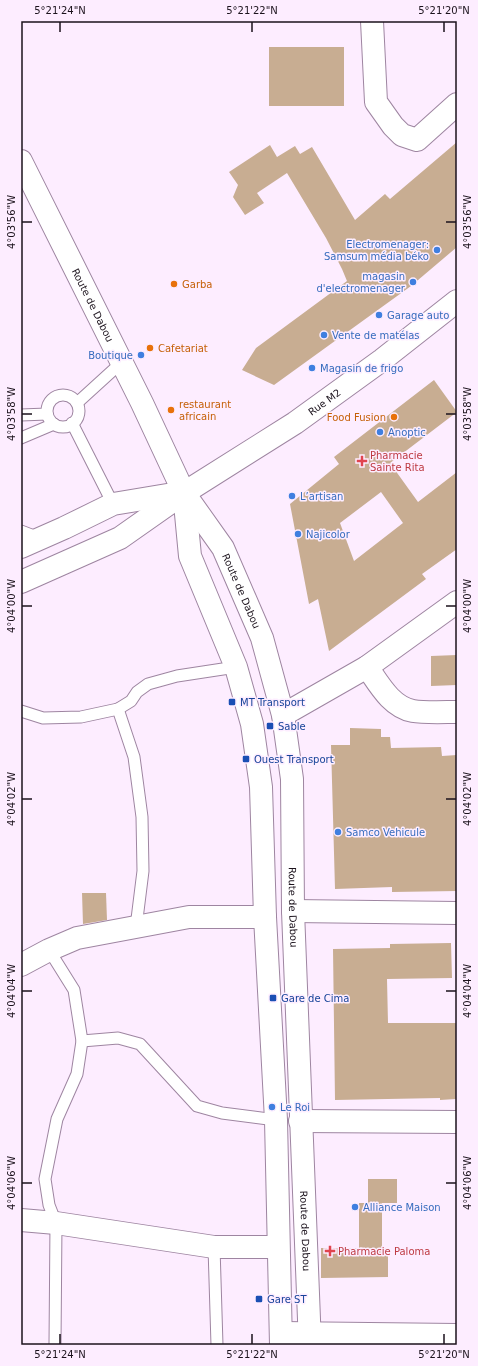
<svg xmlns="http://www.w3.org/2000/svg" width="478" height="1366" viewBox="0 0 478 1366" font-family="'DejaVu Sans',sans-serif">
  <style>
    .building { fill: #c8ad92; fill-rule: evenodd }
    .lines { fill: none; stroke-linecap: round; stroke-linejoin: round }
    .service-casing { stroke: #9e85a1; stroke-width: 13 }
    .minor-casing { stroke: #9e85a1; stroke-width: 24 }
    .tertiary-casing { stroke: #9e85a1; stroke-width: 24 }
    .secondary-casing { stroke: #9e85a1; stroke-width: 24 }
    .service { stroke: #fff; stroke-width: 11 }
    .minor { stroke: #fff; stroke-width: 22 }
    .tertiary { stroke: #fff; stroke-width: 22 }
    .secondary { stroke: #fff; stroke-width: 22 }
    .ticks { fill: none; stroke: #1b121c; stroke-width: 1.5 }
    .shop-dot { fill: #3f7fe0; stroke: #fdedff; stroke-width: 1.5 }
    .food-dot { fill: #e8710a; stroke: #fdedff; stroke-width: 1.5 }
    .health-dot { fill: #e0444e; stroke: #fdedff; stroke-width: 1.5 }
    .transit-dot { fill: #1a4fb4; stroke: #fdedff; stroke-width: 1.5 }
    .labels { text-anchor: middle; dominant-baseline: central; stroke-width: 3; stroke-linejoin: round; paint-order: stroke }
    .shop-label { font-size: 10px; fill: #366cbe; stroke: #fdedff; text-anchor: start }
    .food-label { font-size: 10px; fill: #c56008; stroke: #fdedff; text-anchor: start }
    .street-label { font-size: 10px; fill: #1b121c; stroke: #fdedff }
    .health-label { font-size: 10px; fill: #be3a42; stroke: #fdedff; text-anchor: start }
    .transit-label { font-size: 10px; fill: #164399; stroke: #fdedff; text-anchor: start }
    .neatline { fill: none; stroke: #1b121c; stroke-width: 1.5 }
    .ticks-label { font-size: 10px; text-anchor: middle; fill: #1b121c }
  </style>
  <rect width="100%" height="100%" fill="#fdedff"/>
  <g class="building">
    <rect x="269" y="47" width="75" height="59"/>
    <path d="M457 142V247L411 286 274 385 242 370 256 348 347 281 342 269 326 238 287 173 257 193 264 203 245 215 233 197 238 185 229 172 270 145 277 157 295 146 300 154 312 147 355 220 385 194 390 199Z"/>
    <path d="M434 380 457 412 390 463 418 502 457 472V549L422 574 426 579 329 651 318 599 309 604 290 504 339 464 334 457ZM381 492 403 523 354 561 340 523Z"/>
    <path d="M457 655V685L431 686V656Z"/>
    <path d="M350 728 381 729V737H390L391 748 441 747 442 756 457 755V891L392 892V887L335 889 331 745H350Z"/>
    <path d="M82 893H106L107 920 83 924Z"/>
    <path d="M451 943 452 978 387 979 388 1023H456V1099L440 1100V1098L335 1100 333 949 390 948V944Z"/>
    <path d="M368 1179H397V1203H382V1248H388V1277L321 1278V1248H359V1203H368Z"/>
  </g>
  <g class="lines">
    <g class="service-casing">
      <g id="service">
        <circle cx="63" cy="411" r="16"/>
        <path d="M77 403 122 362"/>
        <path d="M21 415 47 414"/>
        <path d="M72 423 113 504"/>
        <path d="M21 438 54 424"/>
        <path d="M21 531 39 538"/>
        <path d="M118 709 134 757 142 817 143 871 136 927"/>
        <path d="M21 711 43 718 81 717 118 709 131 701 137 692 148 684 177 676 236 667"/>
        <path d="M49 950 74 990 82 1041 77 1074 57 1119 45 1179 49 1205 56 1223 55 1345"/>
        <path d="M82 1041 118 1038 140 1044 197 1106 222 1113 276 1120"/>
        <path d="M214 1247 217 1345"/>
      </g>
    </g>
    <g class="minor-casing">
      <g id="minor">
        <path d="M372 21 376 102 393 126 402 135 417 140 457 104"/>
        <path d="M367 667C379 684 391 707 413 711 424 713 445 712 457 712"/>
        <path d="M283 715 367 667 457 602"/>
        <path d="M293 911 457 913"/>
        <path d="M21 965 49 950 77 938 189 917H265"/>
        <path d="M300 1121 457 1122"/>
        <path d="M21 1220 56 1223 214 1247H278"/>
        <path d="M281 1333 457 1335"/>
      </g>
    </g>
    <g class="tertiary-casing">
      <g id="tertiary">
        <path id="s1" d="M21 161 142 403 184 493 223 548 262 638 283 715 292 779 293 911 310 1345"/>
        <path d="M184 493 190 556 236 667 252 724 261 787 265 917 276 1120 281 1345"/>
      </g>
    </g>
    <g class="secondary-casing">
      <g id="secondary">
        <path d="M21 547 64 528 113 504 179 493"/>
        <path id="s2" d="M21 582 120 538 184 493 295 423 382 360 457 301"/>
      </g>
    </g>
    <use href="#service" class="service"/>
    <use href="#minor" class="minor"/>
    <use href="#tertiary" class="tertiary"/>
    <use href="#secondary" class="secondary"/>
  </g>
  <path class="ticks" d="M60 22V32M252 22V32M444 22V32M22 222H32M446 222H456M22 414H32M446 414H456M22 606H32M446 606H456M22 799H32M446 799H456M22 991H32M446 991H456M22 1183H32M446 1183H456M60 1334V1344M252 1334V1344M444 1334V1344"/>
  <g class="shop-dot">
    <circle cx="437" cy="250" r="4"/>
    <circle cx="413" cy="282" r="4"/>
    <circle cx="379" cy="315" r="4"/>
    <circle cx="324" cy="335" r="4"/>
    <circle cx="141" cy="355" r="4"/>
    <circle cx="312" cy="368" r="4"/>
    <circle cx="380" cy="432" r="4"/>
    <circle cx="292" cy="496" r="4"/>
    <circle cx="298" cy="534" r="4"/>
    <circle cx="338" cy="832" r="4"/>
    <circle cx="272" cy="1107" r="4"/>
    <circle cx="355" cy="1207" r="4"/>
  </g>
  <g class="food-dot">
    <circle cx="174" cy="284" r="4"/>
    <circle cx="150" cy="348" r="4"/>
    <circle cx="171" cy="410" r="4"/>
    <circle cx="394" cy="417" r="4"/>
  </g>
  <g class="health-dot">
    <path d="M360 455h4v4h4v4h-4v4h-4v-4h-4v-4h4z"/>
    <path d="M328 1245h4v4h4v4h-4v4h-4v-4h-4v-4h4z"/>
  </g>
  <g class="transit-dot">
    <rect x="228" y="698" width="8" height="8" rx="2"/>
    <rect x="266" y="722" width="8" height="8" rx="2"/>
    <rect x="242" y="755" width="8" height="8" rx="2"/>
    <rect x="269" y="994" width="8" height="8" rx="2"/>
    <rect x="255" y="1295" width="8" height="8" rx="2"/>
  </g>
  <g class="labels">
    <g class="shop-label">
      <text x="429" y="244" text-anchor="end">Electromenager:<tspan x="429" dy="12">Samsum média béko</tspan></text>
      <text x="405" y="276" text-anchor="end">magasin<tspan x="405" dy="12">d'electromenager</tspan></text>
      <text x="387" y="315">Garage auto</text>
      <text x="332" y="335">Vente de matélas</text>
      <text x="133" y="355" text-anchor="end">Boutique</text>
      <text x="320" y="368">Magasin de frigo</text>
      <text x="388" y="432">Anoptic</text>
      <text x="300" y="496">L’artisan</text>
      <text x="306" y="534">Najicolor</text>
      <text x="346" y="832">Samco Vehicule</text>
      <text x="280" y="1107">Le Roi</text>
      <text x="363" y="1207">Alliance Maison</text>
    </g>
    <g class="food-label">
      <text x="182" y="284">Garba</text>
      <text x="158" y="348">Cafetariat</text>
      <text x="179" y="404">restaurant<tspan x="179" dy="12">africain</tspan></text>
      <text x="386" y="417" text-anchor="end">Food Fusion</text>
    </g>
    <g class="street-label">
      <text stroke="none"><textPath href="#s1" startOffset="161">Route de Dabou</textPath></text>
      <text stroke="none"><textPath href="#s2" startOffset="354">Rue M2</textPath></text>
      <text stroke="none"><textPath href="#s1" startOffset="484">Route de Dabou</textPath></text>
      <text stroke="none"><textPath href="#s1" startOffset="808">Route de Dabou</textPath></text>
      <text stroke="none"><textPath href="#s1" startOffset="1132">Route de Dabou</textPath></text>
    </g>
    <g class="health-label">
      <text x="370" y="455">Pharmacie<tspan x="370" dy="12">Sainte Rita</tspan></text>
      <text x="338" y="1251">Pharmacie Paloma</text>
    </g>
    <g class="transit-label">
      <text x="240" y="702">MT Transport</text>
      <text x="278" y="726">Sable</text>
      <text x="254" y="759">Ouest Transport</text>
      <text x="281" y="998">Gare de Cima</text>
      <text x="267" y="1299">Gare ST</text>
    </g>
  </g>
  <rect width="478" height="1366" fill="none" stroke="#fdedff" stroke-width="44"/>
  <rect x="22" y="22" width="434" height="1322" class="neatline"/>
  <g class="ticks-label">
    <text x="60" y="14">5°21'24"N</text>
    <text x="252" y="14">5°21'22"N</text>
    <text x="444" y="14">5°21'20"N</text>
    <text transform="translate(467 222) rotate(-90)" y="4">4°03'56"W</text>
    <text transform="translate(11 222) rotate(-90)" y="4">4°03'56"W</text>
    <text transform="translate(467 414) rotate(-90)" y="4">4°03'58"W</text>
    <text transform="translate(11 414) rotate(-90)" y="4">4°03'58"W</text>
    <text transform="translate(467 606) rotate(-90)" y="4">4°04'00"W</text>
    <text transform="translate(11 606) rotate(-90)" y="4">4°04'00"W</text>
    <text transform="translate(467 799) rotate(-90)" y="4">4°04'02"W</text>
    <text transform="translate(11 799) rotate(-90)" y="4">4°04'02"W</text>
    <text transform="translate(11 991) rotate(-90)" y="4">4°04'04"W</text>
    <text transform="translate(467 991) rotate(-90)" y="4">4°04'04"W</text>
    <text transform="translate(467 1183) rotate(-90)" y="4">4°04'06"W</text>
    <text transform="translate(11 1183) rotate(-90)" y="4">4°04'06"W</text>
    <text x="60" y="1358">5°21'24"N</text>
    <text x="252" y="1358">5°21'22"N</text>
    <text x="444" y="1358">5°21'20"N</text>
  </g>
</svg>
